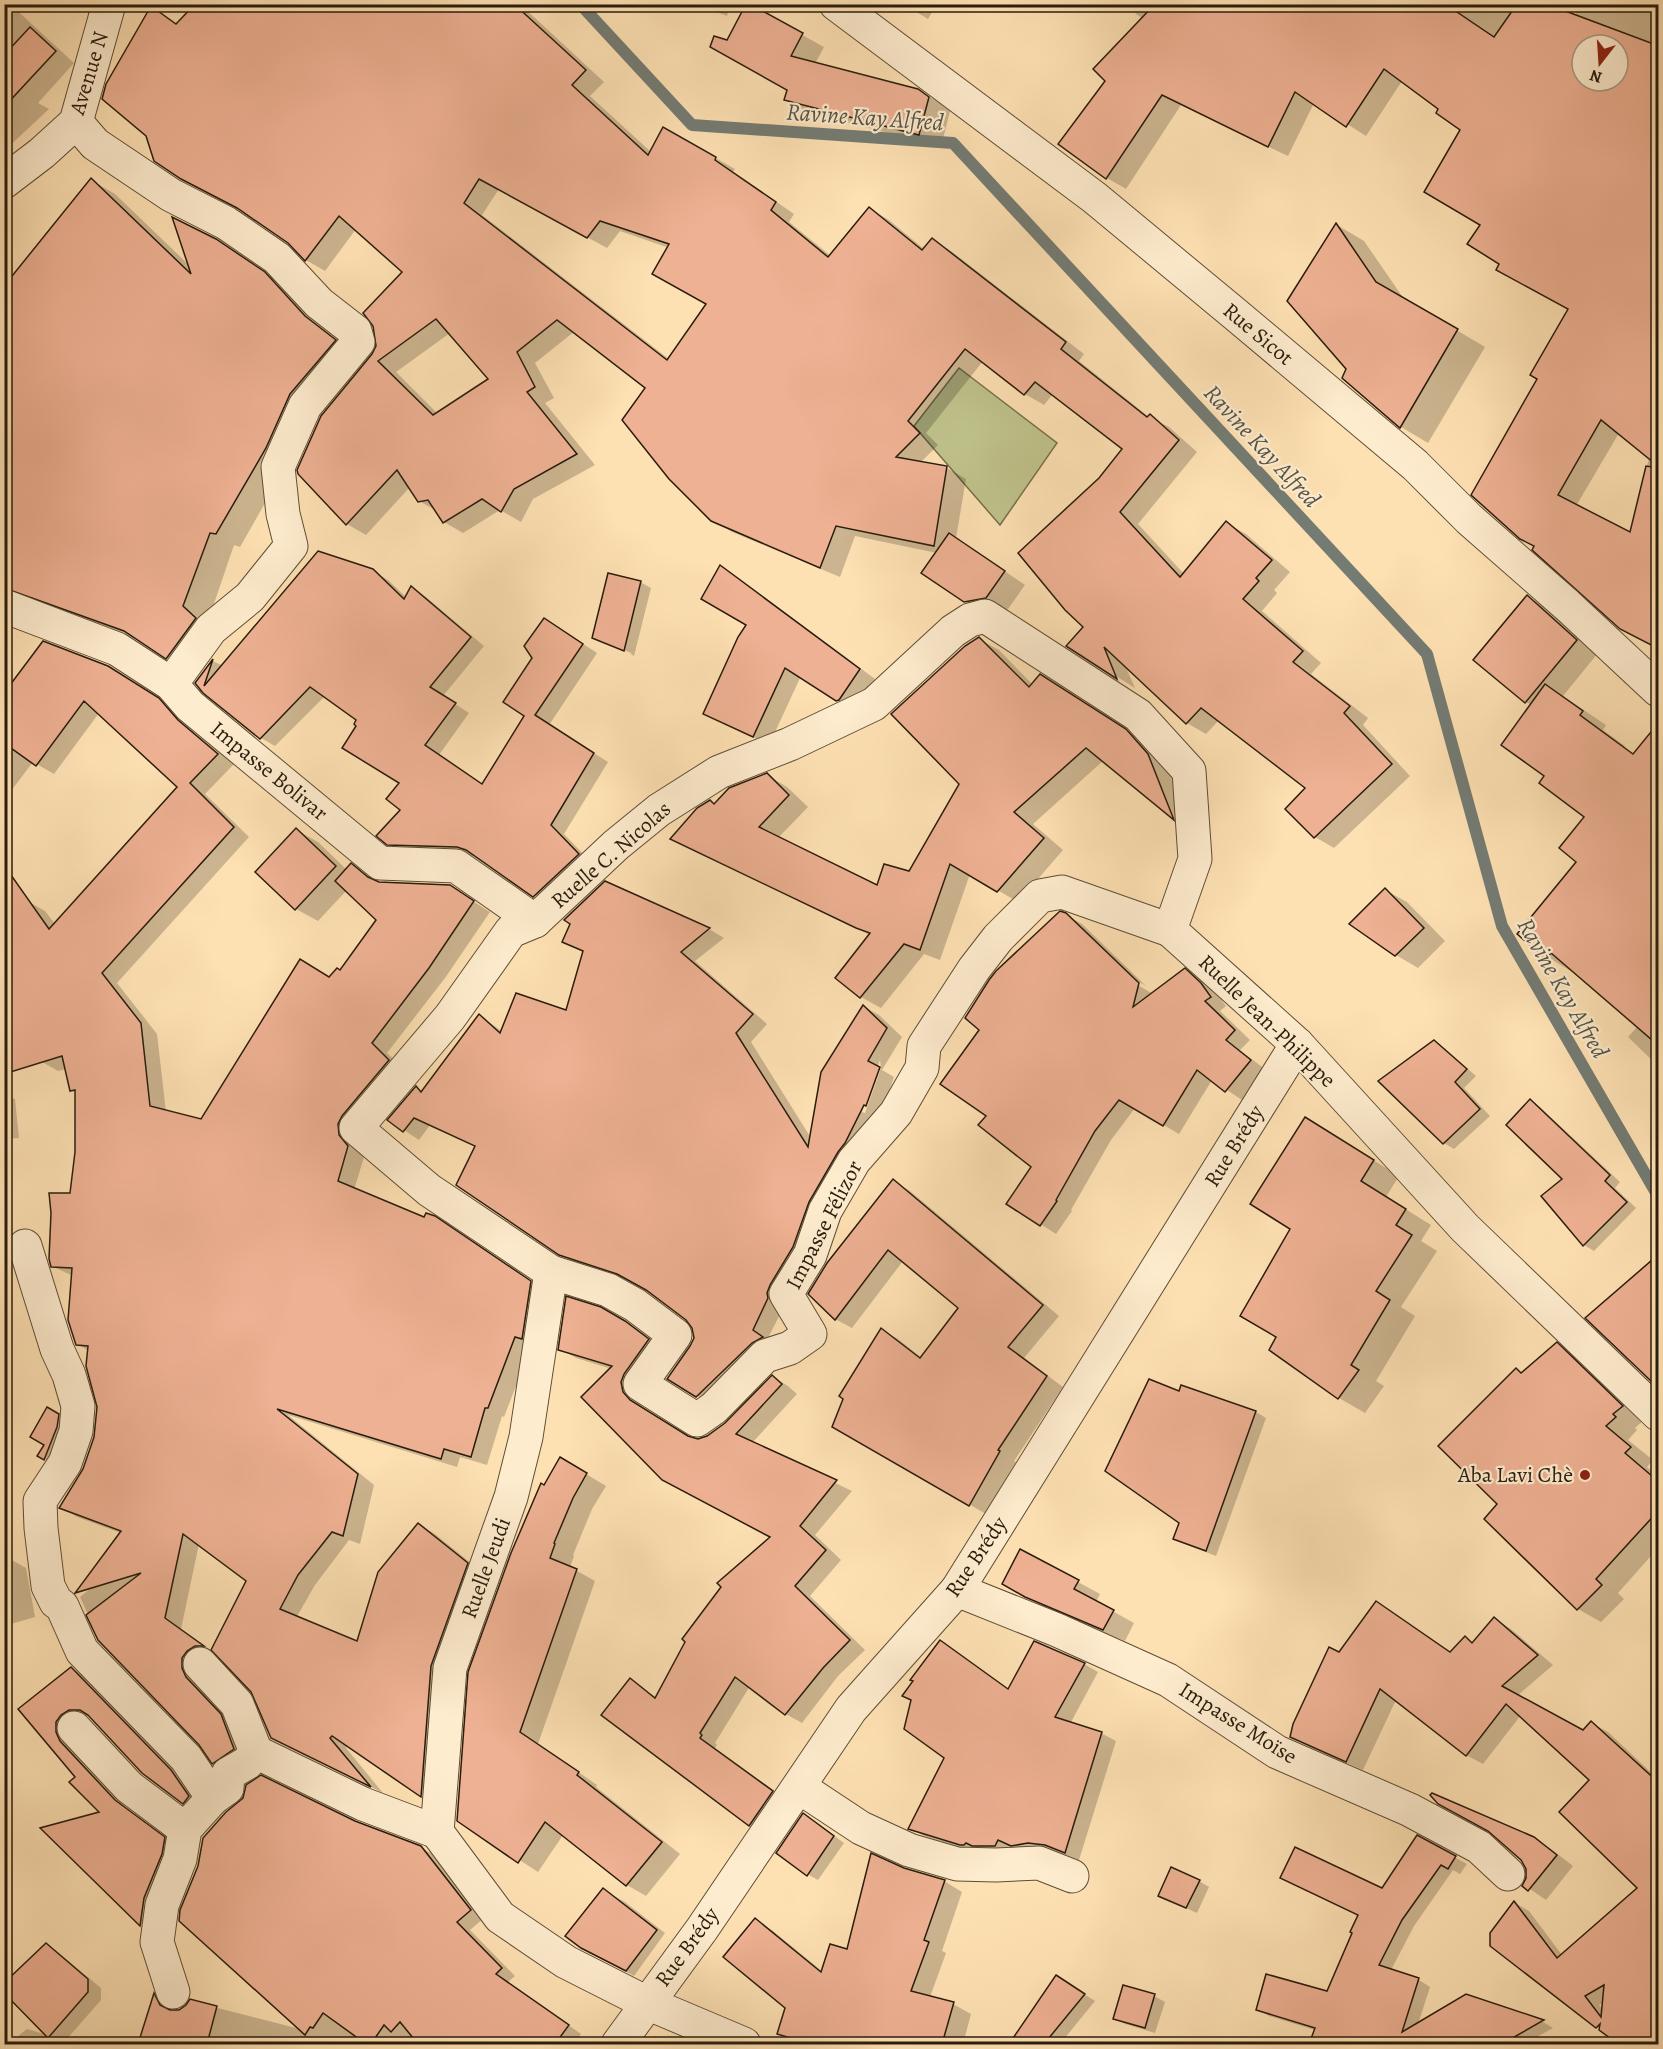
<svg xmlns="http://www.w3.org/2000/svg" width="1663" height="2049" viewBox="0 0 1663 2049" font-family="Alegreya,serif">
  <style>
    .green { fill: #c0c38c; stroke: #74704c; stroke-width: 1.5 }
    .shadow { fill: #0003; fill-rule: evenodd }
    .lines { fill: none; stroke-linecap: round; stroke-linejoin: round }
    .stream { stroke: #737b73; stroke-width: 12 }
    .building { fill: #eeb193; stroke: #291c0c; stroke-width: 1.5; fill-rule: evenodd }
    .street-casing { stroke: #5e4d36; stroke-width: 35 }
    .street { stroke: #feecce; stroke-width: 33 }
    .poi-dot { fill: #8f2418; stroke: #feecce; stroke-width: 2 }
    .labels { text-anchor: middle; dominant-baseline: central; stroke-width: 4.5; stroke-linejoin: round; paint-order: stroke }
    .street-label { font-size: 22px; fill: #291c0c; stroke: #feecce }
    .poi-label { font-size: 22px; fill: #291c0c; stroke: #feecce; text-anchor: end }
    .water-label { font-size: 24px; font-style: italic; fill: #545448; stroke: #feecce }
  </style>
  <rect width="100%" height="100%" fill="#fee1b3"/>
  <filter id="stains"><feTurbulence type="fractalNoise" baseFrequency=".00333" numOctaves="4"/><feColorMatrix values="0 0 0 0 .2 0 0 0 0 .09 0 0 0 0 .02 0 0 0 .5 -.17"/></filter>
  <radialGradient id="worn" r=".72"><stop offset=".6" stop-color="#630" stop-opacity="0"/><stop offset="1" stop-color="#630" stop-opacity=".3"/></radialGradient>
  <path class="green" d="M959 368 1057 443 1000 525 914 426Z"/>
  <g class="shadow">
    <path d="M4 4H10L74 63 38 103 49 109 4 151Z"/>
    <path d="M197 4H520L604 82 590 96 651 152 664 129 735 169 733 172 794 214 789 222 831 256 870 209 889 220 924 249 932 240 951 251 1084 354 1079 361 1149 417 1169 427 1197 452 1138 524 1184 574 1227 523 1246 534 1290 572 1274 590 1277 593 1262 611 1321 663 1311 674 1368 718 1363 725 1410 776 1334 848 1315 837 1287 809 1307 788 1219 720 1206 734 1187 723 1125 665 1135 688 1068 646 1085 627 1101 479 1124 449 1053 394 1044 405 1025 394 983 361 926 433 938 445 920 463 947 468 966 479 956 538 1025 585 1008 609 987 614 965 601 937 553 855 536 840 577 732 532 712 520 648 387 575 331 535 363 554 398 545 403 595 465 533 499 521 522 500 510 463 533 444 522 437 511 419 501 410 487 366 535 347 524 299 473 374 355 404 272 356 229 325 271 306 260 289 242 152 8 177 24ZM499 189 607 248 620 231 669 248 708 304 669 359 482 215ZM450 333 490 379 437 413 396 372Z"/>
    <path d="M695 4H731L727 16Z"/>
    <path d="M875 4H884L881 9Z"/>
    <path d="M903 4H937L928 19Z"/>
    <path d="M1140 4H1554L1576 19 1575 4H1658V648L1534 549 1539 379 1569 309 1501 264 1482 224 1462 130 1439 109 1402 81 1366 136 1314 103 1288 156 1181 105 1126 189 1107 178V81L1143 19 1135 13ZM1582 45H1618V81H1582ZM1619 433 1649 458 1631 534 1576 506Z"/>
    <path d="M748 5 824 47 815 64 918 90 940 103 950 111 941 147 808 112 786 100 789 90Z"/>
    <path d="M91 180 115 194 190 266 216 240 240 255 288 288 358 354 314 408 289 461 240 547 234 545 191 671 144 642 9 592 4 607V289Z"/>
    <path d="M1337 225 1364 241 1404 299 1485 347 1428 443 1401 427 1344 377 1348 369Z"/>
    <path d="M721 567 736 576 875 679 853 709 801 676 769 745 705 714 749 625Z"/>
    <path d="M373 571 388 580 406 597 412 588 426 597 484 646 443 696 469 713 439 755 483 785 526 715 559 628 597 653 549 725 608 762 564 834 592 863 549 904 477 856 403 852 388 843 402 810 401 783 358 725V720L325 696 275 746 261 738 197 683 213 661 223 666Z"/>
    <path d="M640 582 651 588 634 656 631 654V653L603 641Z"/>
    <path d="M1528 597 1549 609 1598 653 1563 696 1606 725 1603 730 1625 746 1606 780 1658 731V1066L1628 1037 1638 1026 1572 969 1571 971 1547 957 1578 861 1586 816 1546 776 1531 705 1526 702Z"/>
    <path d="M979 639 999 650 1033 685 1060 687 1146 743 1167 766 1191 829 1174 819 1104 760 1033 824 1063 850 1018 902 970 874 940 960 924 954 881 1008 861 997 837 978 870 935 691 849 672 838 715 805 767 775 787 787 808 807 778 838 878 887 909 873 961 783Z"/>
    <path d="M125 677 175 710 194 732 234 764 205 794 249 837 117 983 157 1034 166 1112 202 1121 330 978 340 972 378 919 347 890 318 921 296 909V830L318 842 347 870 351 865 377 883 449 886 490 912 445 978 387 1053 405 1070 364 1157 354 1190 451 1228 547 1292 532 1345 504 1417 502 1416 487 1465 460 1457 457 1467 288 1415 374 1485 360 1544 349 1540 315 1585 296 1618 358 1643 418 1524 435 1534 483 1573 437 1804 348 1745 346 1748 383 1793 272 1737 252 1691 218 1655H213L250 1758 230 1772 213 1763 201 1744 99 1639 80 1597 102 1579 121 1533 77 1517 61 1507 84 1470 95 1437 98 1407 89 1351 77 1344 73 1276 52 1266 71 1195 77 1152 76 1093 71 1090 66 1069 58 1071 42 1062 29 902 45 911 55 924 179 787 99 713 54 774 33 762 4 800V695ZM199 1544 248 1581 212 1651 181 1629Z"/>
    <path d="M605 883 709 929 724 938 695 961 767 1024 751 1042 811 1138 864 1007 879 1015 902 1037 882 1070 894 1077 882 1113 767 1340 713 1405 669 1378 692 1347 695 1338 694 1327 687 1319 648 1290 634 1282 576 1263 560 1254 477 1147 430 1125 419 1140 389 1120 416 1088 423 1092 480 1016 503 1032 567 1012 584 952 564 941ZM880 1060 881 1068 865 1113 862 1112Z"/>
    <path d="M1385 890 1407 902 1445 941 1418 968 1396 955Z"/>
    <path d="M1066 915 1082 924 1146 986 1133 978 1131 981 1153 994 1185 970 1201 979 1217 994 1226 1006 1220 1011 1250 1040 1240 1050 1266 1070 1242 1100 1212 1080 1179 1134 1135 1108 1111 1140 1071 1210 1072 1211 1056 1234 1008 1203 1033 1166 988 1115Z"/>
    <path d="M1434 1042 1444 1048 1476 1076 1464 1088 1490 1116 1454 1149 1444 1143Z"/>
    <path d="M4 1093 15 1099 19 1138 4 1139Z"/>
    <path d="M1530 1101 1540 1107 1620 1182 1615 1188 1636 1208 1594 1251 1584 1245 1564 1179Z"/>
    <path d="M1331 1134 1399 1176 1386 1197 1431 1225 1421 1241 1437 1251 1401 1307 1415 1316 1376 1381 1384 1386 1365 1413 1339 1398 1271 1350 1278 1336 1292 1228Z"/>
    <path d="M893 1181 910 1191 1059 1316 1024 1358 1063 1387 1014 1461 1016 1462 986 1514 834 1426 881 1330 898 1339 922 1358 960 1307 903 1261 852 1328 835 1319Z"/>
    <path d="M1658 1256V1384L1652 1380Z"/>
    <path d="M600 1309 641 1332 664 1349 638 1402 646 1411 689 1438 698 1440 708 1437 726 1424 773 1377 788 1386 797 1394 752 1443 852 1491 815 1535 841 1560 810 1596 865 1650 838 1676 802 1723 786 1714 750 1686 715 1743 717 1745 715 1748 788 1801 765 1834 750 1825 603 1714 630 1680 657 1698 772 1538 663 1479 612 1369 576 1358 560 1349Z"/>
    <path d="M1557 1344 1579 1357 1644 1420 1635 1428 1637 1430 1628 1440 1653 1460 1647 1467 1658 1477V1548L1618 1593 1624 1599 1601 1622 1578 1609 1499 1504 1516 1370 1523 1374Z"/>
    <path d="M1180 1393 1256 1412 1266 1418 1216 1556 1185 1544 1174 1538 1181 1522Z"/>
    <path d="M48 1409 69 1421 55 1465 39 1456 46 1445Z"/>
    <path d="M561 1459 606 1486 592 1509 573 1555 574 1556 570 1567 595 1581 538 1744 597 1785 596 1787 680 1854 646 1896 627 1885 563 1835 538 1872 458 1820 545 1487Z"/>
    <path d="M1021 1551 1100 1594 1096 1602 1134 1623 1125 1641 1048 1609 1004 1584Z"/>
    <path d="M10 1559 26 1568 35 1617 4 1626V1560Z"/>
    <path d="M1376 1603 1452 1653 1465 1638 1474 1643 1495 1619 1511 1629 1553 1665 1517 1696 1583 1731 1591 1723 1608 1732 1658 1779V1902L1591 1780 1521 1715 1483 1764 1466 1755 1396 1700 1363 1770 1308 1746 1291 1736 1340 1654Z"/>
    <path d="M940 1642 1010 1690 1084 1664 1098 1672 1070 1724 1101 1733 1116 1741 1079 1860 1061 1853 1044 1851 1027 1853 1013 1847 1010 1854 976 1853 924 1836 910 1828 946 1758Z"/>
    <path d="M72 1669 84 1676 183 1778 201 1804 195 1809 183 1802 91 1716H82L72 1749 127 1809 176 1845 152 1931 141 1925 43 1828 102 1812 77 1777 20 1709Z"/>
    <path d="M814 1821 844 1843 818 1880 807 1874Z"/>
    <path d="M354 1822 420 1847 434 1855 484 1918 470 1930 515 1976 508 1982 581 2034 574 2044H140L155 1995 167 2003 172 2011H180L190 2001 300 2029Z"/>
    <path d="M1491 1831 1533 1838 1551 1849 1573 1866 1546 1900 1524 1885 1528 1878V1869L1522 1859Z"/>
    <path d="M1417 1837 1467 1864 1460 1874 1453 1870 1414 1926 1391 1970 1419 1980 1430 1987 1418 2024 1466 1996 1543 2022 1553 2028 1524 2044H1311L1315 2030 1269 2016 1258 2009 1328 1993 1382 1890Z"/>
    <path d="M903 1869 944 1881 962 1892 942 1951 946 1953 930 1997 953 2004 971 2014 963 2044H814L798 2040 780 2030 787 2008 755 1920 773 1931 823 1972 848 1951Z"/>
    <path d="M1199 1881 1209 1887 1197 1913 1170 1901Z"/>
    <path d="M603 1890 625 1902 665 1933 634 1976 582 1947Z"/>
    <path d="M1515 1903 1529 1911 1562 1955 1658 1935V2044H1620L1597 2026ZM1604 2002 1603 2010 1599 2005Z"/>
    <path d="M46 1945 59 1953 101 1988V2000L66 2040 80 2044H8L27 2029 48 2035Z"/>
    <path d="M1057 1977 1095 2001 1060 2044H1011Z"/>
    <path d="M1154 1996 1165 2002 1155 2033 1125 2024 1114 2018Z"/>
  </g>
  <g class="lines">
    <path class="stream" d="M580 4 692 125 953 143 1427 654 1502 926 1658 1196"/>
  </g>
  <g class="building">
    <path d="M195 4H514L586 70 572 85 648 155 663 127 716 157 715 160 776 202 771 210 828 257 869 207 922 250 932 238 1066 342 1061 349 1147 417 1150 414 1179 440 1120 512 1180 577 1226 521 1272 560 1256 578 1259 581 1243 599 1303 651 1293 662 1350 706 1344 713 1392 764 1314 838 1285 809 1305 788 1201 708 1186 724 1104 647 1117 679 1066 646 1083 627 1065 610 1018 553 1099 478 1122 449 1035 382 1024 395 965 349 908 421 920 433 896 457 947 466 934 546 836 526 820 568 711 521 669 479 622 420 645 388 557 320 517 352 535 387 527 392 577 454 514 489 501 512 482 499 443 523 428 500 418 502 397 470 346 525 298 474 297 470 321 416 372 354 376 346 373 326 363 313 402 272 339 216 305 261 288 243 237 208 181 179 154 161 146 136 102 99 106 84 151 6 176 24ZM479 179 587 238 600 221 669 244 652 274 706 304 667 360 464 203ZM436 319 488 379 433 415 378 361Z"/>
    <path d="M746 4H750L803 33 791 56 918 89 929 97 919 135 784 100 787 90 710 47 714 36 727 40Z"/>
    <path d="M1155 4H1445L1494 37 1517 4H1553L1560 9 1659 46V467L1601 420 1558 495 1630 532 1646 466 1659 468V649L1620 629 1532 550 1534 546 1520 539 1471 495 1537 379 1530 375 1568 309 1496 270 1499 264 1467 244 1480 225 1424 192 1460 130 1436 113 1438 109 1384 69 1346 127 1295 92 1268 147 1162 95 1106 179 1058 144 1105 81 1093 69ZM1582 45H1618V81H1582Z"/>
    <path d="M30 27 56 51 4 107V55Z"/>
    <path d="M91 178 191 274 172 217 216 239 265 272 305 316 336 340 290 394 266 448 216 534 210 533 183 606 196 618 166 659 124 631 4 588V286Z"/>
    <path d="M1336 223 1376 282 1458 329 1400 428 1342 378 1346 369 1287 301Z"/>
    <path d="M949 533 1005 571 986 598 964 602 921 573Z"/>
    <path d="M318 551 373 569 404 599 411 586 471 637 430 687 456 703 425 745 482 784 524 716 503 702 532 658 524 646 544 618 583 644 535 715 594 753 551 825 579 854 533 897 466 850 457 847 387 845 376 836 400 810 386 799 399 783 342 748 356 726 354 724 356 720 310 687 260 739 203 693 195 683 213 659 204 686Z"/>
    <path d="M720 565 860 669 839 700 836 701 785 668 753 737 703 714 738 637 746 625 701 599Z"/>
    <path d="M608 573 641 581 624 651 592 638Z"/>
    <path d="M1527 595 1577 640 1525 703 1473 660Z"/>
    <path d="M979 637 1029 687 1040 674 1126 729 1148 754 1174 820 1086 748 1014 812 1044 838 997 892 950 864 920 950 904 944 860 998 835 978 870 933 856 928 670 839 697 808 710 800 714 804 729 788 767 773 789 795 759 827 877 885 884 864 909 871 959 784 891 714 965 646Z"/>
    <path d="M43 641 108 666 159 698 178 720 218 754 190 783 234 827 102 973 141 1023 150 1106 201 1119 300 959 329 977 337 968 340 970 376 920 335 881 351 863 368 877 379 882 450 885 474 901 429 968 372 1043 389 1060 342 1116 338 1124 339 1135 348 1146 338 1181 424 1217 426 1213 435 1216 531 1281 522 1339 515 1337 488 1408H485L471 1457 444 1449 441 1459 277 1409 358 1474 343 1536 332 1532 298 1575 280 1609 357 1641 378 1572 418 1523 468 1563 431 1666 421 1797 332 1736 330 1738 371 1787 271 1738 251 1692 211 1650 246 1581 183 1534 165 1618 204 1646H195L187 1651 182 1658V1668L186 1677 221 1714 234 1749 212 1764 199 1745 98 1640 86 1615 141 1573 75 1593 121 1531 59 1508 83 1469 94 1437 97 1407 86 1366 88 1346 76 1345 68 1320 72 1268 51 1267 49 1259 51 1213 49 1193H70L75 1152V1090L70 1091 62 1056 4 1074V865L49 929 177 787 84 701 36 766 4 743V693Z"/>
    <path d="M1545 684 1583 711 1580 715 1633 754 1659 722V1046L1551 953 1546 959 1517 934 1576 862 1559 848 1584 817 1539 783 1544 776 1501 745Z"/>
    <path d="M296 828 336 866 295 910 255 872Z"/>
    <path d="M605 881 710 928 681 952 753 1014 736 1033 808 1147 821 1072 863 1005 887 1028 868 1061 880 1067 866 1106 864 1105 845 1143 838 1152 809 1202 793 1247 770 1285 767 1293 768 1298 753 1330 763 1337 752 1343 696 1397 667 1379 690 1346 694 1338 692 1328 686 1320 646 1290 617 1274 559 1255 456 1185 475 1146 414 1118 403 1132 387 1120 416 1086 421 1092 479 1014 500 1033 516 993 566 1010 583 951 562 942 570 924 564 920Z"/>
    <path d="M1385 888 1424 928 1395 956 1349 924Z"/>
    <path d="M1060 911 1066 913 1139 983 1133 1007 1185 968 1201 983 1211 997 1205 1001 1235 1030 1226 1040 1251 1060 1225 1092 1197 1070 1163 1126 1119 1100 1095 1131 1056 1200 1057 1201 1040 1226 1006 1204 1031 1167 978 1125 986 1116 940 1084 979 1030 965 1018 989 980 996 971Z"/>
    <path d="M1434 1040 1467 1069 1455 1082 1480 1109 1443 1144 1378 1081Z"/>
    <path d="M1530 1099 1610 1175 1605 1181 1627 1202 1583 1246 1541 1196 1562 1179 1506 1125Z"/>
    <path d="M1305 1117 1374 1160 1361 1181 1406 1209 1396 1225 1412 1235 1376 1291 1390 1300 1351 1365 1359 1370 1338 1399 1269 1350 1276 1337 1240 1316 1290 1229 1250 1204Z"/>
    <path d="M893 1179 1043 1305 1008 1347 1047 1376 998 1450 1000 1451 969 1506 832 1427 843 1399 839 1396 881 1328 920 1358 958 1308 888 1250 835 1320 808 1294 827 1263Z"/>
    <path d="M1659 1254V1374L1651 1381 1585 1318Z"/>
    <path d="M566 1296 601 1307 625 1321 649 1339 624 1374 621 1382 623 1392 630 1400 688 1436 698 1439 707 1436 725 1423 772 1375 782 1384 736 1434 837 1480 800 1526 826 1550 795 1586 850 1640 823 1668 785 1715 735 1677 700 1733 702 1735 700 1738 773 1791 749 1826 601 1715 630 1678 655 1698 685 1642 682 1639 721 1587 717 1583 770 1537 662 1480 581 1397 612 1366 558 1350Z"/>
    <path d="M1557 1342 1623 1406 1613 1414 1616 1417 1606 1426 1631 1447 1625 1453 1659 1482V1510L1596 1579 1602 1585 1577 1610 1484 1519 1497 1504 1438 1446 1516 1368 1521 1373Z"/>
    <path d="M1149 1379 1179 1391 1181 1385 1256 1411 1206 1551 1173 1539 1179 1523 1105 1471Z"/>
    <path d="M47 1407 59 1414 57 1427 44 1460 37 1456 44 1445 30 1437Z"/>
    <path d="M560 1457 587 1473 573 1498 554 1543 555 1544 550 1558 577 1569 520 1732 579 1772 577 1775 662 1842 626 1886 545 1822 518 1863 457 1821 468 1672 511 1553 541 1483 544 1485Z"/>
    <path d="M1020 1549 1079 1580 1074 1589 1114 1610 1103 1630 1025 1597 1002 1584Z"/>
    <path d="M1376 1601 1450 1652 1465 1636 1472 1643 1494 1617 1538 1655 1502 1686 1583 1730 1591 1721 1659 1783V2044H1618L1599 2030 1600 2024 1596 2028 1490 1946V1933L1514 1901 1557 1958 1637 1888 1559 1812 1589 1780 1506 1704 1466 1756 1380 1689 1346 1762 1290 1737 1293 1724 1329 1647 1339 1652ZM1604 1985 1601 2017 1585 1996Z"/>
    <path d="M940 1640 1008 1689 1034 1641 1085 1663 1055 1717 1102 1732 1065 1853 1045 1845 1028 1843 1011 1846 998 1840 995 1846H972L966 1843 964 1845H960L908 1829 944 1758 904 1729 911 1700 902 1696 913 1681 910 1680Z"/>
    <path d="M71 1667 171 1770 189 1796 183 1804 142 1773 88 1715 80 1710H69L61 1715 56 1722V1732L60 1741 115 1800 165 1837 162 1854 144 1898 140 1926 40 1828 99 1812 69 1782 75 1777 18 1709Z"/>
    <path d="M261 1775 355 1821 421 1846 471 1910 457 1922 502 1968 496 1974 569 2025 555 2044H418L400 2022 391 2032 384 2025 371 2044H366L323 2013 313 2028 310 2027 305 2035 179 1921 180 1910 198 1866 203 1838 226 1812 243 1798 246 1785Z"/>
    <path d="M1432 1793 1534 1837 1557 1855 1528 1891 1522 1886 1526 1878V1869L1521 1860 1488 1831 1438 1804 1430 1795Z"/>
    <path d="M803 1813 834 1836 807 1876 776 1853Z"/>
    <path d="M1417 1835 1456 1856 1448 1869 1441 1865 1402 1920 1379 1965 1419 1978 1402 2032 1466 1994 1544 2020 1502 2044H1309L1315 2028 1256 2010 1266 1974 1327 1991 1352 1933 1350 1932 1358 1915 1280 1878 1295 1847 1382 1888Z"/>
    <path d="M871 1853 904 1868 945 1880 924 1940 929 1942 911 1991 954 2002 942 2044H811L777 2034 785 2008 723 1957 755 1918 821 1972 830 1944 847 1949Z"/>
    <path d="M1171 1867 1200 1880 1186 1908 1158 1896Z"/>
    <path d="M603 1888 657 1930 626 1971 581 1948 565 1936Z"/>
    <path d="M46 1943 88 1979V1992L48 2038 4 1993V1983Z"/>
    <path d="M1056 1975 1085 1994 1044 2044H1009Z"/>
    <path d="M1123 1985 1155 1994 1145 2028 1113 2019Z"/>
    <path d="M154 1993 160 2005 170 2010H179L186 2005 190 1999 217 2006 207 2044H138Z"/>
  </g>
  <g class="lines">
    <g class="street-casing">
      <g id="street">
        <path d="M836 4 1095 198 1235 314 1415 465 1469 519 1567 605 1658 690"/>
        <path d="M76 122 95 144 171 195 226 223 277 258 319 303 355 331 358 342 305 406 278 467 283 514 291 546 250 597 211 629 171 684"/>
        <path d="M4 182 42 153 76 122 109 4"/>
        <path d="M4 606 117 649 171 684 190 706 380 863 456 866 535 921"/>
        <path d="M25 1246 57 1349 69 1375 78 1406 76 1431 65 1463 40 1501 41 1528 48 1586 56 1602 62 1606 82 1651 186 1758 213 1798"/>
        <path d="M551 1272 608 1290 635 1305 675 1335 640 1384 697 1420 714 1408 765 1356 790 1348 810 1334 786 1294 810 1255 825 1211 854 1161 896 1113 922 1068 924 1046 974 969 998 938 1040 896 1062 892 1170 930"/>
        <path d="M957 1590 1057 1630 1168 1680 1277 1752 1410 1810 1479 1847 1508 1874"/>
        <path d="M200 1664 237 1704 256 1752 363 1804 437 1832"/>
        <path d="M74 1728 129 1787 185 1829"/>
        <path d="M799 1787 861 1828 909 1850 957 1864 996 1865 1039 1863 1072 1876"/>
        <path d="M173 1992 157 1942 162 1905 180 1859 185 1829 213 1798 227 1788 228 1774 247 1763 256 1752"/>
        <path d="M618 2044 702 1929 851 1709 957 1590 1297 1044"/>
        <path d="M744 2044 647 2003 566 1962 500 1917 437 1832 450 1668 511 1497 526 1437 551 1272 429 1190 356 1128 450 1017 511 931 535 921 616 845 659 810 719 772 790 744 874 704 953 631 970 620 985 616 1138 715 1189 771 1195 859 1170 930 1297 1044 1465 1228 1658 1414"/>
      </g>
    </g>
    <use href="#street" class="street"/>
  </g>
  <circle class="poi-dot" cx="1585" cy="1475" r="6"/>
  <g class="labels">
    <g class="street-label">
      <text transform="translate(89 73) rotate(-73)">Avenue N</text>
      <text transform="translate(1258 334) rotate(40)">Rue Sicot</text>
      <text transform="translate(269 771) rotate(39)">Impasse Bolivar</text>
      <text transform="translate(611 855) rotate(-41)">Ruelle C. Nicolas</text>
      <text transform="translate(1267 1021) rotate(44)">Ruelle Jean-Philippe</text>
      <text transform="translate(1234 1146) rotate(-58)">Rue Brédy</text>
      <text transform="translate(824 1225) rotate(-63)">Impasse Félizor</text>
      <text transform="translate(976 1557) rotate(-56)">Rue Brédy</text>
      <text transform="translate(486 1568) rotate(-70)">Ruelle Jeudi</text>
      <text transform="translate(1238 1723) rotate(32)">Impasse Moïse</text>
      <text transform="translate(687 1947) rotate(-54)">Rue Brédy</text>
    </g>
    <g class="poi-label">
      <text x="1573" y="1475">Aba Lavi Chè</text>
    </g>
    <g class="water-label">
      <text transform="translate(865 117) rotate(4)">Ravine Kay Alfred</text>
      <text transform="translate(1262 446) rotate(47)">Ravine Kay Alfred</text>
      <text transform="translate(1563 988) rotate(60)">Ravine Kay Alfred</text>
    </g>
  </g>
  <rect width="1663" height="2049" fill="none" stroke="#fee1b3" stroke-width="24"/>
  <rect x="6" y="6" width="1651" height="2037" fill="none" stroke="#291c0c" stroke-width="3"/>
  <rect x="12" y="12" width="1639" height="2025" fill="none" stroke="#291c0c" stroke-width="1.5"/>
  <g transform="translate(1600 63) rotate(197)"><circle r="28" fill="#feecce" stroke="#a99980" stroke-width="1.5"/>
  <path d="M0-4.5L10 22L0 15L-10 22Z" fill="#8f2418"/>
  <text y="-9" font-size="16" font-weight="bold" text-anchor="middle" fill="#291c0c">N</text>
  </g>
  <rect width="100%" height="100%" filter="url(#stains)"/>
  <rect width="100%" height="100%" fill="url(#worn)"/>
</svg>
